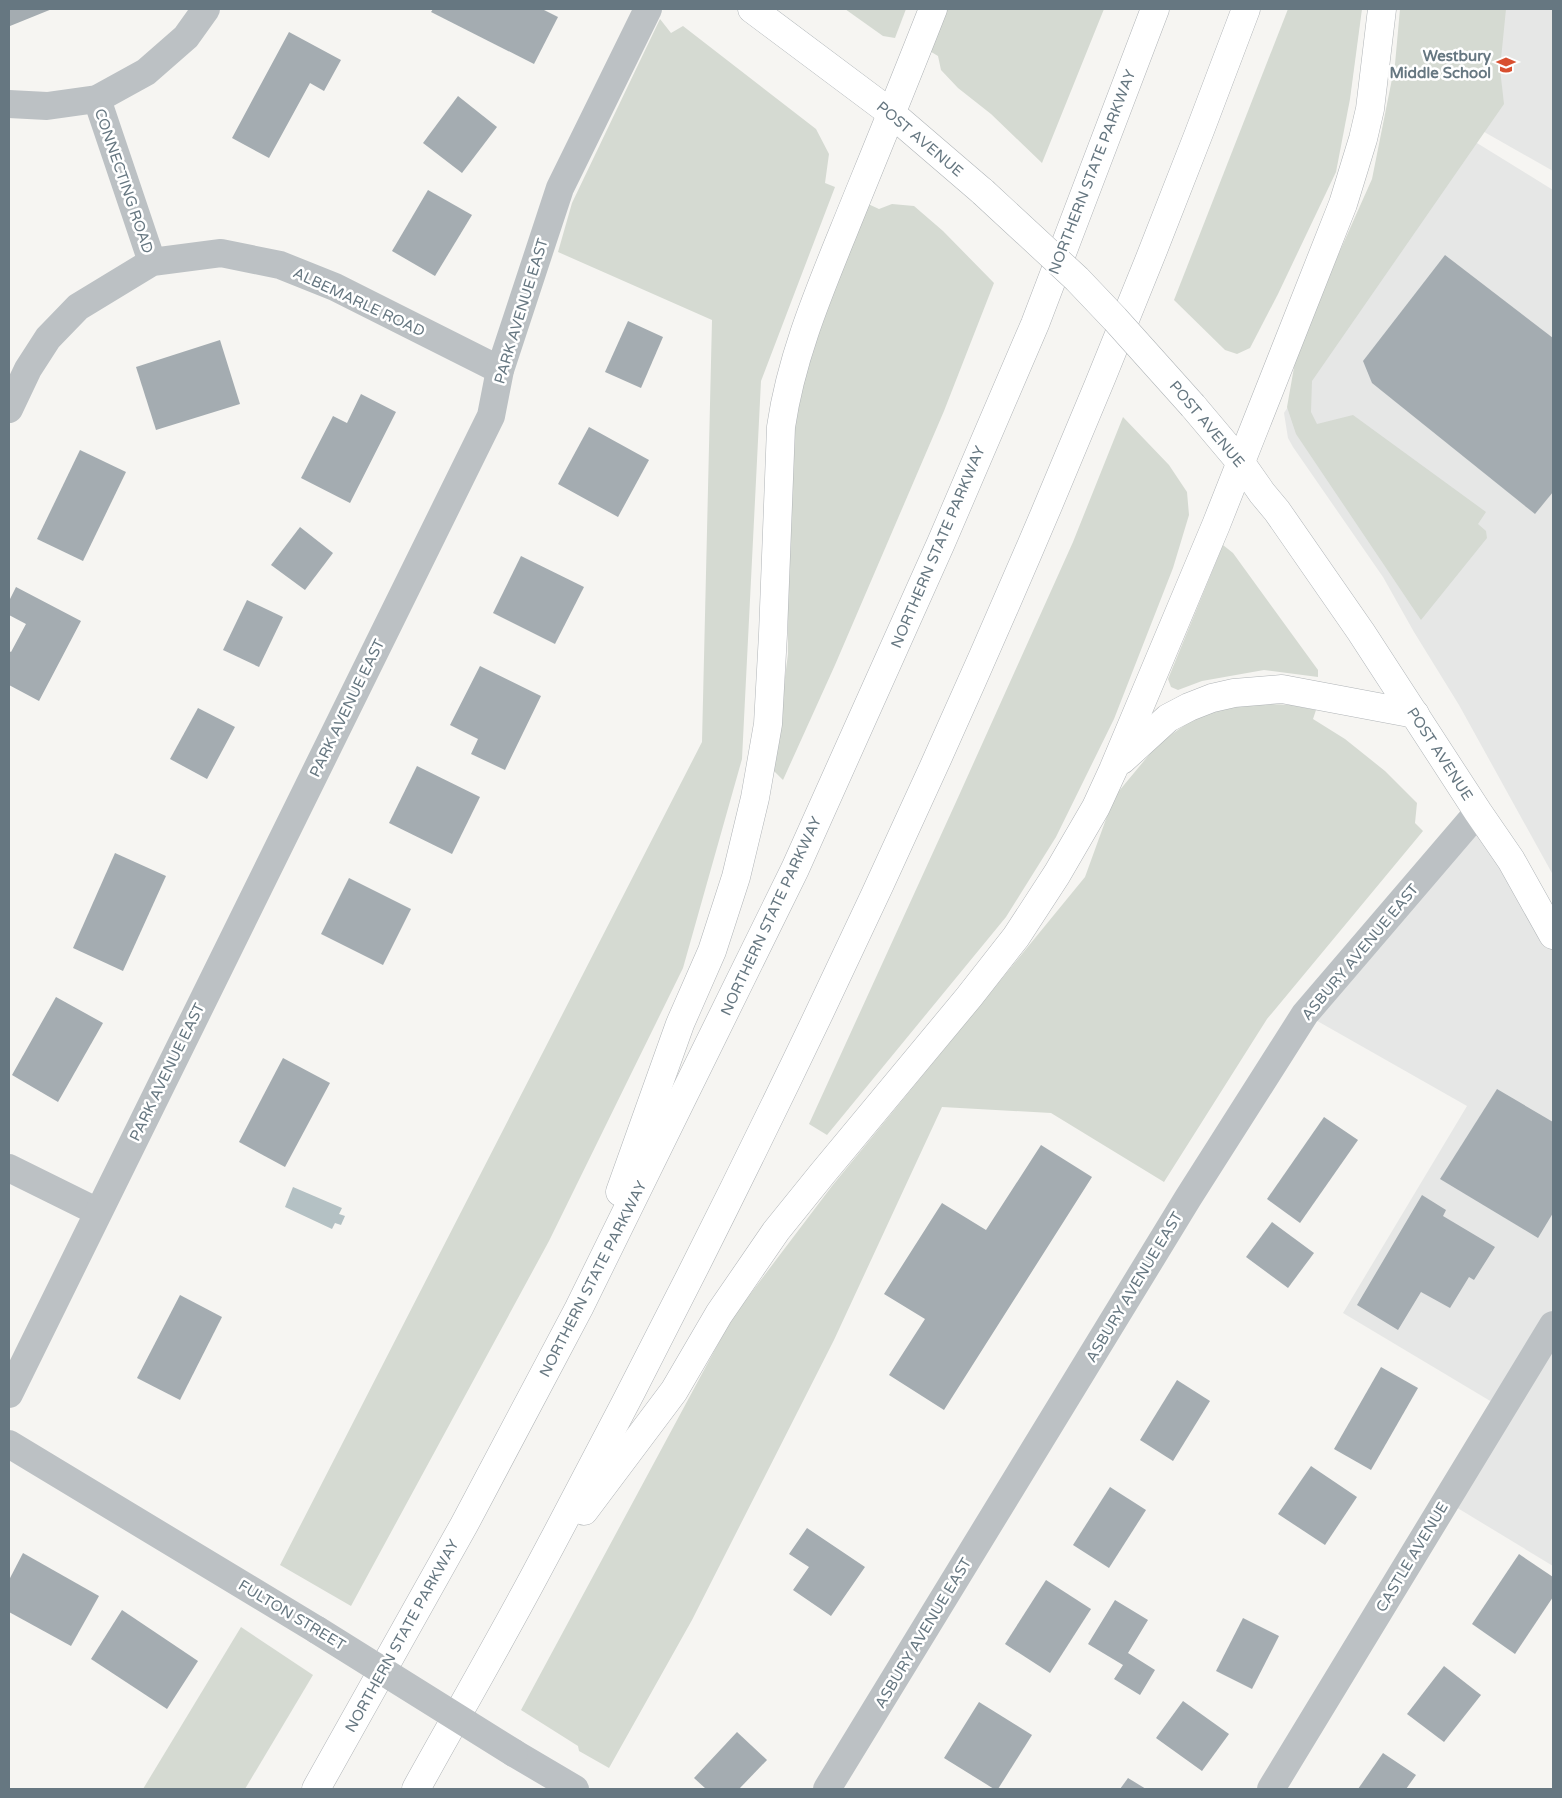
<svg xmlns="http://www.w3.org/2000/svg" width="1562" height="1798" viewBox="0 0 1562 1798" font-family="'Varela Round',sans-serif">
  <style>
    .built { fill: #e6e7e6 }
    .green { fill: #d5dad2 }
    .water { fill: #b4c1c4 }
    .building { fill: #a4acb1 }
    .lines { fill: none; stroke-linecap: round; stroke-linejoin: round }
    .major-casing { stroke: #b0b5b8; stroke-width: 29 }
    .highway-casing { stroke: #b0b4b7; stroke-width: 29 }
    .minor { stroke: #bcc1c4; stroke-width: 28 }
    .major { stroke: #fff; stroke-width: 28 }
    .highway { stroke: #fff; stroke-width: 28 }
    .major-bridge-casing { stroke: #b0b5b8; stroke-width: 29; stroke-linecap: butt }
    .minor-bridge { stroke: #bcc1c4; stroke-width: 28 }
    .major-bridge { stroke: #fff; stroke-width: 28 }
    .labels { text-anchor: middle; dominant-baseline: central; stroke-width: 5; stroke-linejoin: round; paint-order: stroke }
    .poi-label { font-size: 15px; font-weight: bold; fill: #667781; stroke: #fff; text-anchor: end }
    .street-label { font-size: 15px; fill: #667781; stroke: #fff }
  </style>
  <rect width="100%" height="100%" fill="#f6f5f2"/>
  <g class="built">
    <path d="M1454 9H1553V171L1465 121Z"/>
    <path d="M1464 135 1553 190V875L1459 705 1414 632 1383 577 1293 447 1288 438 1284 413Z"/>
    <path d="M1478 812 1553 935V1566L1446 1501 1502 1408 1343 1313 1467 1106 1305 1014Z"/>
  </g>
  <g class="green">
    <path d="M845 9H906L895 38 883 36Z"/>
    <path d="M946 9H1104L1042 163 991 114 958 88 941 70 938 56 928 50Z"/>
    <path d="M1288 9H1362L1350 99 1336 172 1278 294 1250 348 1237 354 1225 350 1174 300Z"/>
    <path d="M1400 9H1506L1500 69 1504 104 1312 381 1311 412 1317 424 1353 415 1486 512 1478 524 1486 531 1487 538 1421 620 1296 434 1287 407 1298 345 1372 179 1395 64Z"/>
    <path d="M660 19 671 33 683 26 816 129 829 154 825 183 835 187 761 381 742 759 683 968 549 1241 351 1606 280 1565 702 742 712 320 558 252 572 203Z"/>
    <path d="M866 203 879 209 892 204 914 206 943 231 994 283 944 411 835 665 783 780 773 770 788 654 787 542 795 419 812 335Z"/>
    <path d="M1123 417 1169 465 1187 492 1189 515 1173 568 1114 719 1056 837 1006 917 827 1135 809 1124 956 802 1073 542Z"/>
    <path d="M1223 545 1233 553 1318 670V677L1264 670 1202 681 1178 690 1171 687 1168 679Z"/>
    <path d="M1250 703 1292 705 1316 710 1313 719 1345 739 1385 771 1417 803 1415 823 1423 831 1267 1019 1164 1182 1051 1113 942 1107 834 1340 692 1620 609 1768 579 1751 578 1746 521 1710 732 1318 832 1186 1085 877 1114 797 1158 744 1202 713Z"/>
    <path d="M241 1627 313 1675 245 1789H143Z"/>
  </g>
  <path class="water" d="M293 1187 342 1208 339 1214 345 1216 341 1225 335 1223 332 1229 285 1207Z"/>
  <g class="building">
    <path d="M9 9H52L10 26Z"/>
    <path d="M433 9H542L558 17 534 64 431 12Z"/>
    <path d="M289 32 341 60 324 91 310 83 269 158 232 138Z"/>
    <path d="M458 96 497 127 462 173 423 143Z"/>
    <path d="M428 190 472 215 435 276 392 251Z"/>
    <path d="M1445 255 1553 338V492L1535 514 1372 383 1363 361Z"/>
    <path d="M628 321 663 337 641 388 605 372Z"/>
    <path d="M220 340 240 404 156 430 136 367Z"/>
    <path d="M361 394 396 412 350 503 301 478 333 416 347 423Z"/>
    <path d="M589 427 649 460 618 517 558 484Z"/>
    <path d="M80 450 126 472 83 561 37 539Z"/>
    <path d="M300 527 333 553 305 590 271 565Z"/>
    <path d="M521 556 584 587 555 644 493 613Z"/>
    <path d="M16 587 81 621 39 701 9 685V651L11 652 26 624 9 615V601Z"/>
    <path d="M247 600 283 617 259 667 223 650Z"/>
    <path d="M480 666 541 696 505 770 471 754 478 739 450 725Z"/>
    <path d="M198 708 235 727 207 779 170 759Z"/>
    <path d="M417 766 480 797 452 854 389 823Z"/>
    <path d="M115 853 166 876 123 971 73 948Z"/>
    <path d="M349 878 411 909 383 965 321 934Z"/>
    <path d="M56 997 103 1023 58 1102 12 1075Z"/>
    <path d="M283 1058 330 1083 285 1167 239 1142Z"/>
    <path d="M1497 1089 1553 1122V1213L1538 1238 1440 1179Z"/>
    <path d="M1324 1117 1358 1140 1300 1223 1267 1199Z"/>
    <path d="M1041 1145 1092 1177 944 1410 889 1375 925 1319 884 1294 942 1203 986 1230Z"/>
    <path d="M1422 1195 1446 1210 1443 1216 1495 1247 1474 1280 1469 1277 1450 1308 1421 1292 1398 1330 1357 1305Z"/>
    <path d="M1272 1222 1314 1253 1288 1288 1246 1257Z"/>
    <path d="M180 1295 222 1317 180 1400 137 1378Z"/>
    <path d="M1381 1367 1418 1388 1371 1470 1334 1449Z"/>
    <path d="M1177 1380 1210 1401 1173 1461 1140 1440Z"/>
    <path d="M1311 1466 1357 1497 1325 1545 1278 1514Z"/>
    <path d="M1110 1487 1146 1510 1109 1568 1073 1545Z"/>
    <path d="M807 1528 865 1567 831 1616 793 1590 809 1567 789 1554Z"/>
    <path d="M23 1553 99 1596 71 1646 9 1612V1580Z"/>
    <path d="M1519 1554 1553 1577V1597L1515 1654 1472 1624Z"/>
    <path d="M1046 1580 1091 1609 1050 1673 1005 1644Z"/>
    <path d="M1115 1600 1148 1620 1128 1653 1155 1670 1140 1695 1114 1679 1123 1665 1088 1644Z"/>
    <path d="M122 1610 198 1661 167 1709 91 1659Z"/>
    <path d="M1243 1618 1279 1636 1252 1689 1216 1671Z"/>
    <path d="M1444 1666 1481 1695 1444 1742 1407 1714Z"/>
    <path d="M1183 1701 1229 1734 1202 1771 1156 1738Z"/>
    <path d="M979 1702 1032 1735 998 1789H994L944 1758Z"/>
    <path d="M737 1732 767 1760 739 1789H706L694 1778Z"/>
    <path d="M1383 1753 1416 1775 1406 1789H1358Z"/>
    <path d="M1128 1778 1146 1789H1120Z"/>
  </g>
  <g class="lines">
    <g class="major-casing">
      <g id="major">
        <path d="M752 9 891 113 983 192"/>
        <path d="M1193 406 1241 463 1262 493 1277 511 1361 632 1478 812 1511 860 1553 935"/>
      </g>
    </g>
    <g class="highway-casing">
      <g id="highway">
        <path d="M1122 760 1168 718 1189 707 1212 698 1234 693 1282 689 1415 714"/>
        <path d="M620 1192 680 1024 712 951 736 877 755 798 768 724 773 634 781 427C791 358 818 294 844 230 874 156 904 83 933 9"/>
        <path d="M584 1511 674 1391 719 1314 776 1231 822 1174 969 997 1016 937 1057 874 1096 807 1113 770 1216 525 1343 204 1363 139 1370 109 1382 9"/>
        <path d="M316 1789 464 1525 579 1308 795 869 941 543 1035 324 1155 9"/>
        <path d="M416 1789C456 1717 497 1646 536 1573 806 1068 1046 546 1246 9"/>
      </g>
    </g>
    <g class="minor">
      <path d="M97 99 152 262"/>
      <path d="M9 104 47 106 97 99 146 72 186 37 206 9"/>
      <path d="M9 409 28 369 48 338 78 307 152 262 221 253 280 265 335 287 500 370"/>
      <path d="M9 1168 98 1212"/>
      <path d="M9 1394 491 416 500 370 560 188 648 9"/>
      <path d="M9 1444 317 1630"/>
      <path d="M514 1753 575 1789"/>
      <path d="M827 1789 1188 1198 1305 1014 1478 812"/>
      <path d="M1271 1789 1553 1325"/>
    </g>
    <use href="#major" class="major"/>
    <use href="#highway" class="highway"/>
    <g class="major-bridge-casing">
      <path id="major-bridge" d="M983 192 1077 279 1115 319 1193 406"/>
    </g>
    <path class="minor-bridge" d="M317 1630 514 1753"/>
    <use href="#major-bridge" class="major-bridge"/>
  </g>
  <defs>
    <g id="school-bare" transform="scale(1.5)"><path d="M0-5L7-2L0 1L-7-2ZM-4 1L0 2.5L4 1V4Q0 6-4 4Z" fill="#d84f30" stroke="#fff" stroke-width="2.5" paint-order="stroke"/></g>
  </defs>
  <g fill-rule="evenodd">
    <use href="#school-bare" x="1506" y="65"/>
  </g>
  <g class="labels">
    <g class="poi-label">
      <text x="1491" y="56">Westbury<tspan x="1491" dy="17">Middle School</tspan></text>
    </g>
    <g class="street-label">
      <text transform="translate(920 139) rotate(40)">POST AVENUE</text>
      <text transform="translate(1092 172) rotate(-69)">NORTHERN STATE PARKWAY</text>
      <text transform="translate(124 181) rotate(71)">CONNECTING ROAD</text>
      <text transform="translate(359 302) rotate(25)">ALBEMARLE ROAD</text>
      <text transform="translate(521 311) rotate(-73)">PARK AVENUE EAST</text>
      <text transform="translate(1207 424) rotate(50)">POST AVENUE</text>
      <text transform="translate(938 547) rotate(-67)">NORTHERN STATE PARKWAY</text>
      <text transform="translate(347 708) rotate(-64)">PARK AVENUE EAST</text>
      <text transform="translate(1440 754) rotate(57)">POST AVENUE</text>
      <text transform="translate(771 916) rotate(-65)">NORTHERN STATE PARKWAY</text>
      <text transform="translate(1360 952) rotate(-50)">ASBURY AVENUE EAST</text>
      <text transform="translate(167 1072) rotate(-64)">PARK AVENUE EAST</text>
      <text transform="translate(593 1279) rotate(-63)">NORTHERN STATE PARKWAY</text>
      <text transform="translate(1134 1287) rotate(-59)">ASBURY AVENUE EAST</text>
      <text transform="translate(1412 1557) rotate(-59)">CASTLE AVENUE</text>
      <text transform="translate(292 1615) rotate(31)">FULTON STREET</text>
      <text transform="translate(923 1633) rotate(-59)">ASBURY AVENUE EAST</text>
      <text transform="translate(402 1636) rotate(-61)">NORTHERN STATE PARKWAY</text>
    </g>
  </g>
  <rect width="1562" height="1798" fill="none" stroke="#667781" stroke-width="20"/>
</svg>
